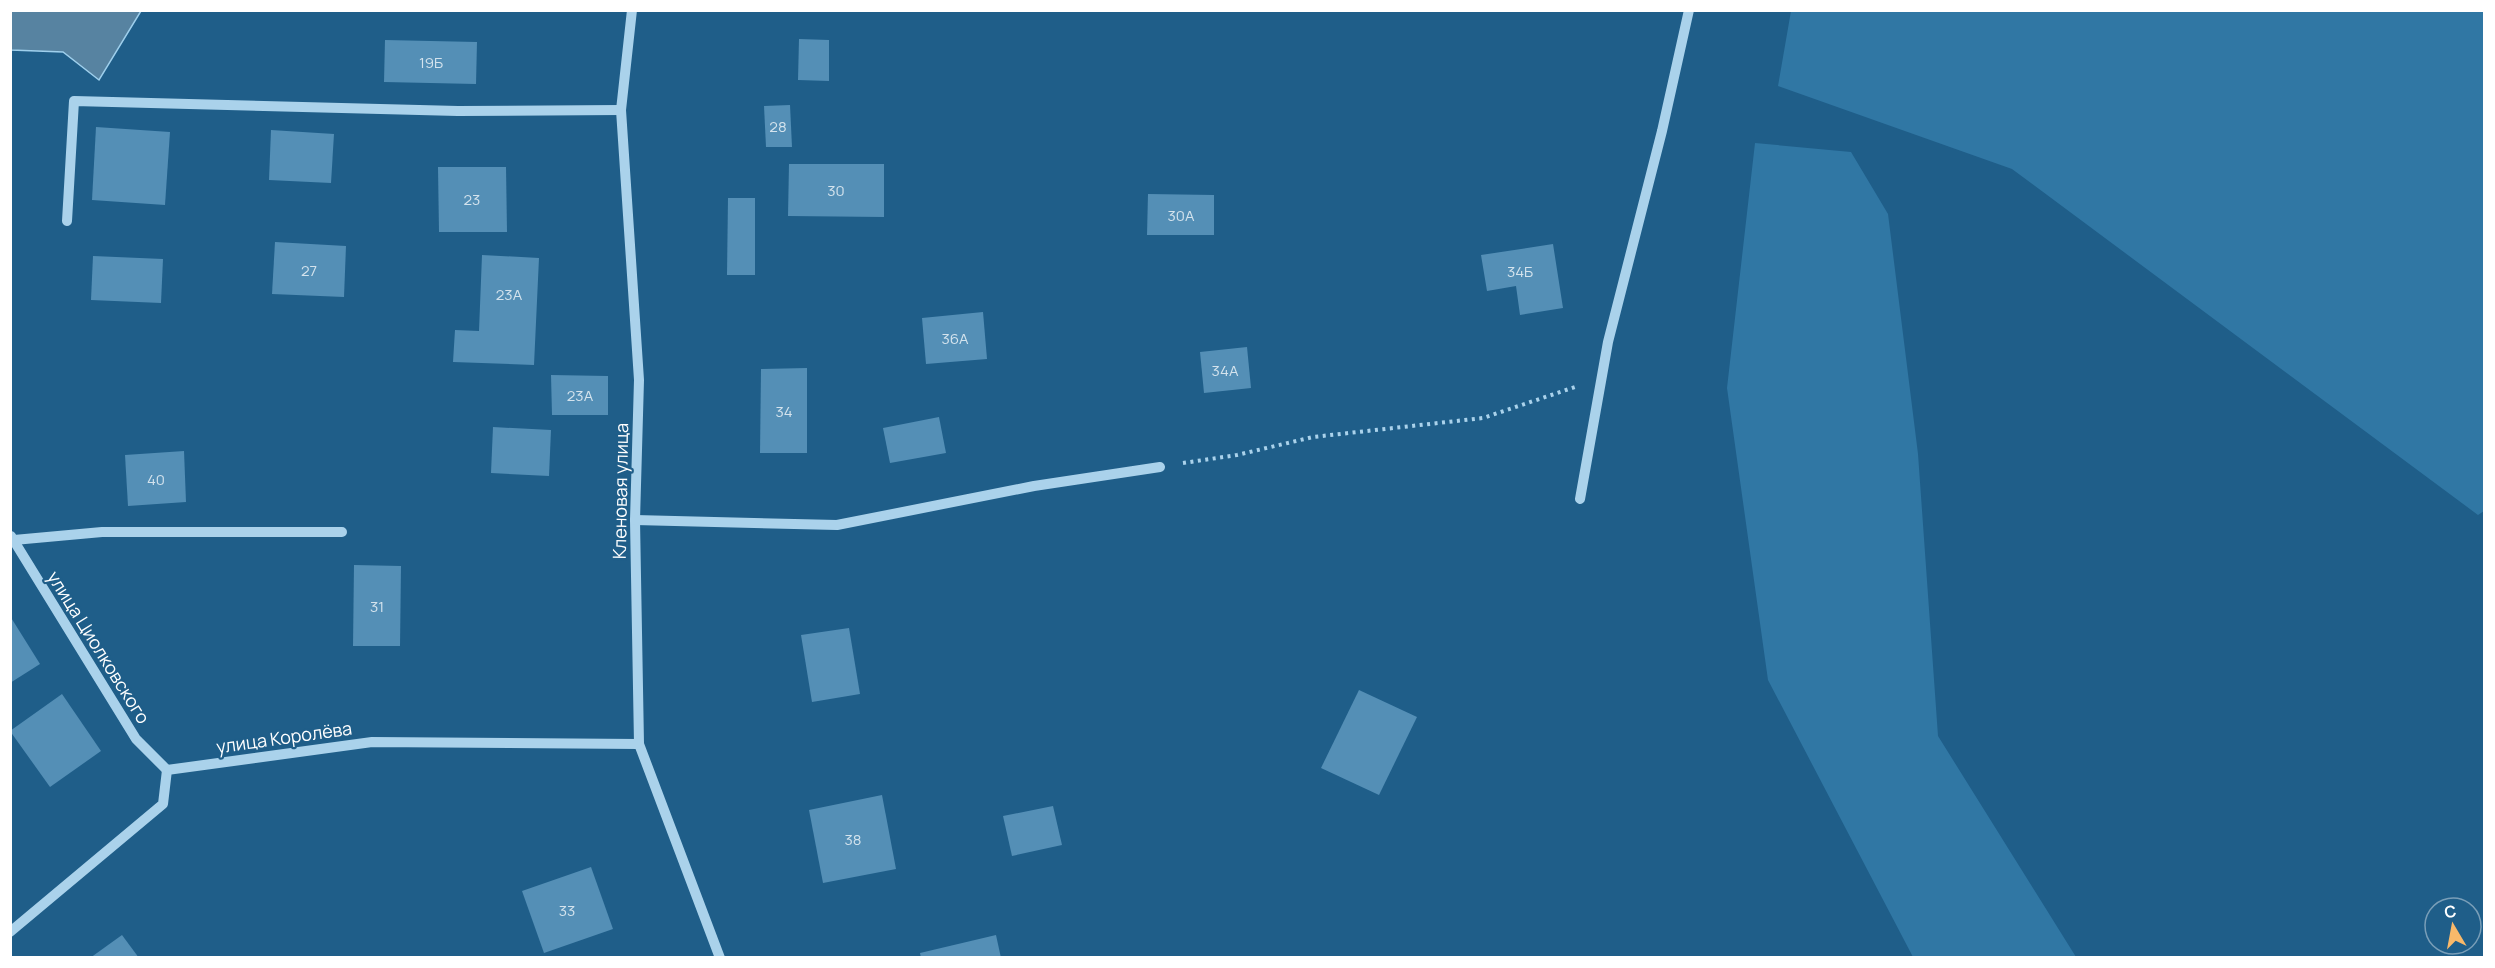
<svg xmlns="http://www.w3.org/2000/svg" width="2495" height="968" viewBox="0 0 2495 968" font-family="Manrope,sans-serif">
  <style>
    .green { fill: #3077a4 }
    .water { fill: #5783a1; stroke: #9ecfec; stroke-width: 1.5 }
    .building { fill: #548fb6 }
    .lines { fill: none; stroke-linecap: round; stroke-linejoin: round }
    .path { stroke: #aad2eb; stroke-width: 4; stroke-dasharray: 3 4.5; stroke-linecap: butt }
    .minor { stroke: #aad2eb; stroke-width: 10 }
    .labels { text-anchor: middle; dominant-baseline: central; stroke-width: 4.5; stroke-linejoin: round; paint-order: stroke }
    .number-label { font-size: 15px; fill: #d4e3ed }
    .street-label { font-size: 18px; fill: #fff; stroke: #1f5e89 }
  </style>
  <rect width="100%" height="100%" fill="#1f5e89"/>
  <g class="green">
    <path d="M1791 11H2484V511L2478 515 2012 169 1778 86Z"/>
    <path d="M1755 143 1851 152 1888 214 1918 454 1938 736 2076 957H1913L1768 680 1727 388Z"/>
  </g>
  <path class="water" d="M10 11 11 10 141 11 99 80 63 52 11 50Z"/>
  <g class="building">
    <path d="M799 39 829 40V81L798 80Z"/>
    <path d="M385 40 477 42 476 84 384 82Z"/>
    <path d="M790 105 792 147H766L764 106Z"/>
    <path d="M96 127 170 132 165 205 92 200Z"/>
    <path d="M271 130 334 134 331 183 269 180Z"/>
    <path d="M789 164H884V217L788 216Z"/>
    <path d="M438 167H506L507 232H439Z"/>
    <path d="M1148 194 1214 195V235H1147Z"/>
    <path d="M728 198H755V275H727Z"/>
    <path d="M275 242 346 246 344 297 272 294Z"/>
    <path d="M1553 244 1563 308 1520 315 1516 286 1487 291 1481 255Z"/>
    <path d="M482 255 539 258 534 365 453 362 455 330 479 331Z"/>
    <path d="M93 256 163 259 161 303 91 300Z"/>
    <path d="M983 312 987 359 926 364 922 318Z"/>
    <path d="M1247 347 1251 388 1204 393 1200 352Z"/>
    <path d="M807 368V453H760L761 369Z"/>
    <path d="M551 375 608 376V415H552Z"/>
    <path d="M939 417 946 453 890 463 883 428Z"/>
    <path d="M493 427 551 430 549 476 491 473Z"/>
    <path d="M184 451 186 502 128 506 125 455Z"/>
    <path d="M354 565 401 566 400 646H353Z"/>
    <path d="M10 616 40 664 10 683Z"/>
    <path d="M849 628 860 694 812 702 801 635Z"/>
    <path d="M1359 690 1417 717 1379 795 1321 768Z"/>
    <path d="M62 694 101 751 50 787 10 731Z"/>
    <path d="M882 795 896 869 823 883 809 810Z"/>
    <path d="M1053 806 1062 845 1012 856 1003 816Z"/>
    <path d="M591 867 613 929 544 953 522 891Z"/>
    <path d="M122 935 139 958H90Z"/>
    <path d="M996 935 1001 958H921L920 953Z"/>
  </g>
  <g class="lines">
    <path class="path" d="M1183 463 1237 455 1313 437 1483 418 1575 387"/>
    <g class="minor">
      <path d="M632 10 621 110 639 380 635 520 639 744 720 958"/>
      <path d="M67 221 74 101 458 111 621 110"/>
      <path d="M1580 499 1608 342 1662 131 1689 10"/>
      <path d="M635 520 837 525 1034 486 1160 467"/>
      <path d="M11 536 136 739 167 770"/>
      <path d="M14 540 102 532H342"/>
      <path d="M10 932 163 804 167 770 372 742 639 744"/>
    </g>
  </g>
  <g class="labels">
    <g class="number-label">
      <text x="431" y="62">19Б</text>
      <text x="778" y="126">28</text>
      <text x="836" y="190">30</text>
      <text x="472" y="199">23</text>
      <text x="1181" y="215">30А</text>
      <text x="309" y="270">27</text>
      <text x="1520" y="271">34Б</text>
      <text x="509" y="294">23А</text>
      <text x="955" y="338">36А</text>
      <text x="1225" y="370">34А</text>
      <text x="580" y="395">23А</text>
      <text x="784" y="411">34</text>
      <text x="156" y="479">40</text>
      <text x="377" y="606">31</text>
      <text x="853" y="839">38</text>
      <text x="567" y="910">33</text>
    </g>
    <g class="street-label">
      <text transform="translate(620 491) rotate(-89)">Кленовая улица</text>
      <text transform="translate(99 647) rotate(58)">улица Циолковского</text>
      <text transform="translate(284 737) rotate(-8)">улица Королёва</text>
    </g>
  </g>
  <rect width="2495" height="968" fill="none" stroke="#ffffff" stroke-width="24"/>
  <g transform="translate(2453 926) rotate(350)"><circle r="28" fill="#1f5e89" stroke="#799eb8" stroke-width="1.5"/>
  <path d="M0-4.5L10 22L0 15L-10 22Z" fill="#f9b96a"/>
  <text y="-9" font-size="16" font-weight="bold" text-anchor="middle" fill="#ffffff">С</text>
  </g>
</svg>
